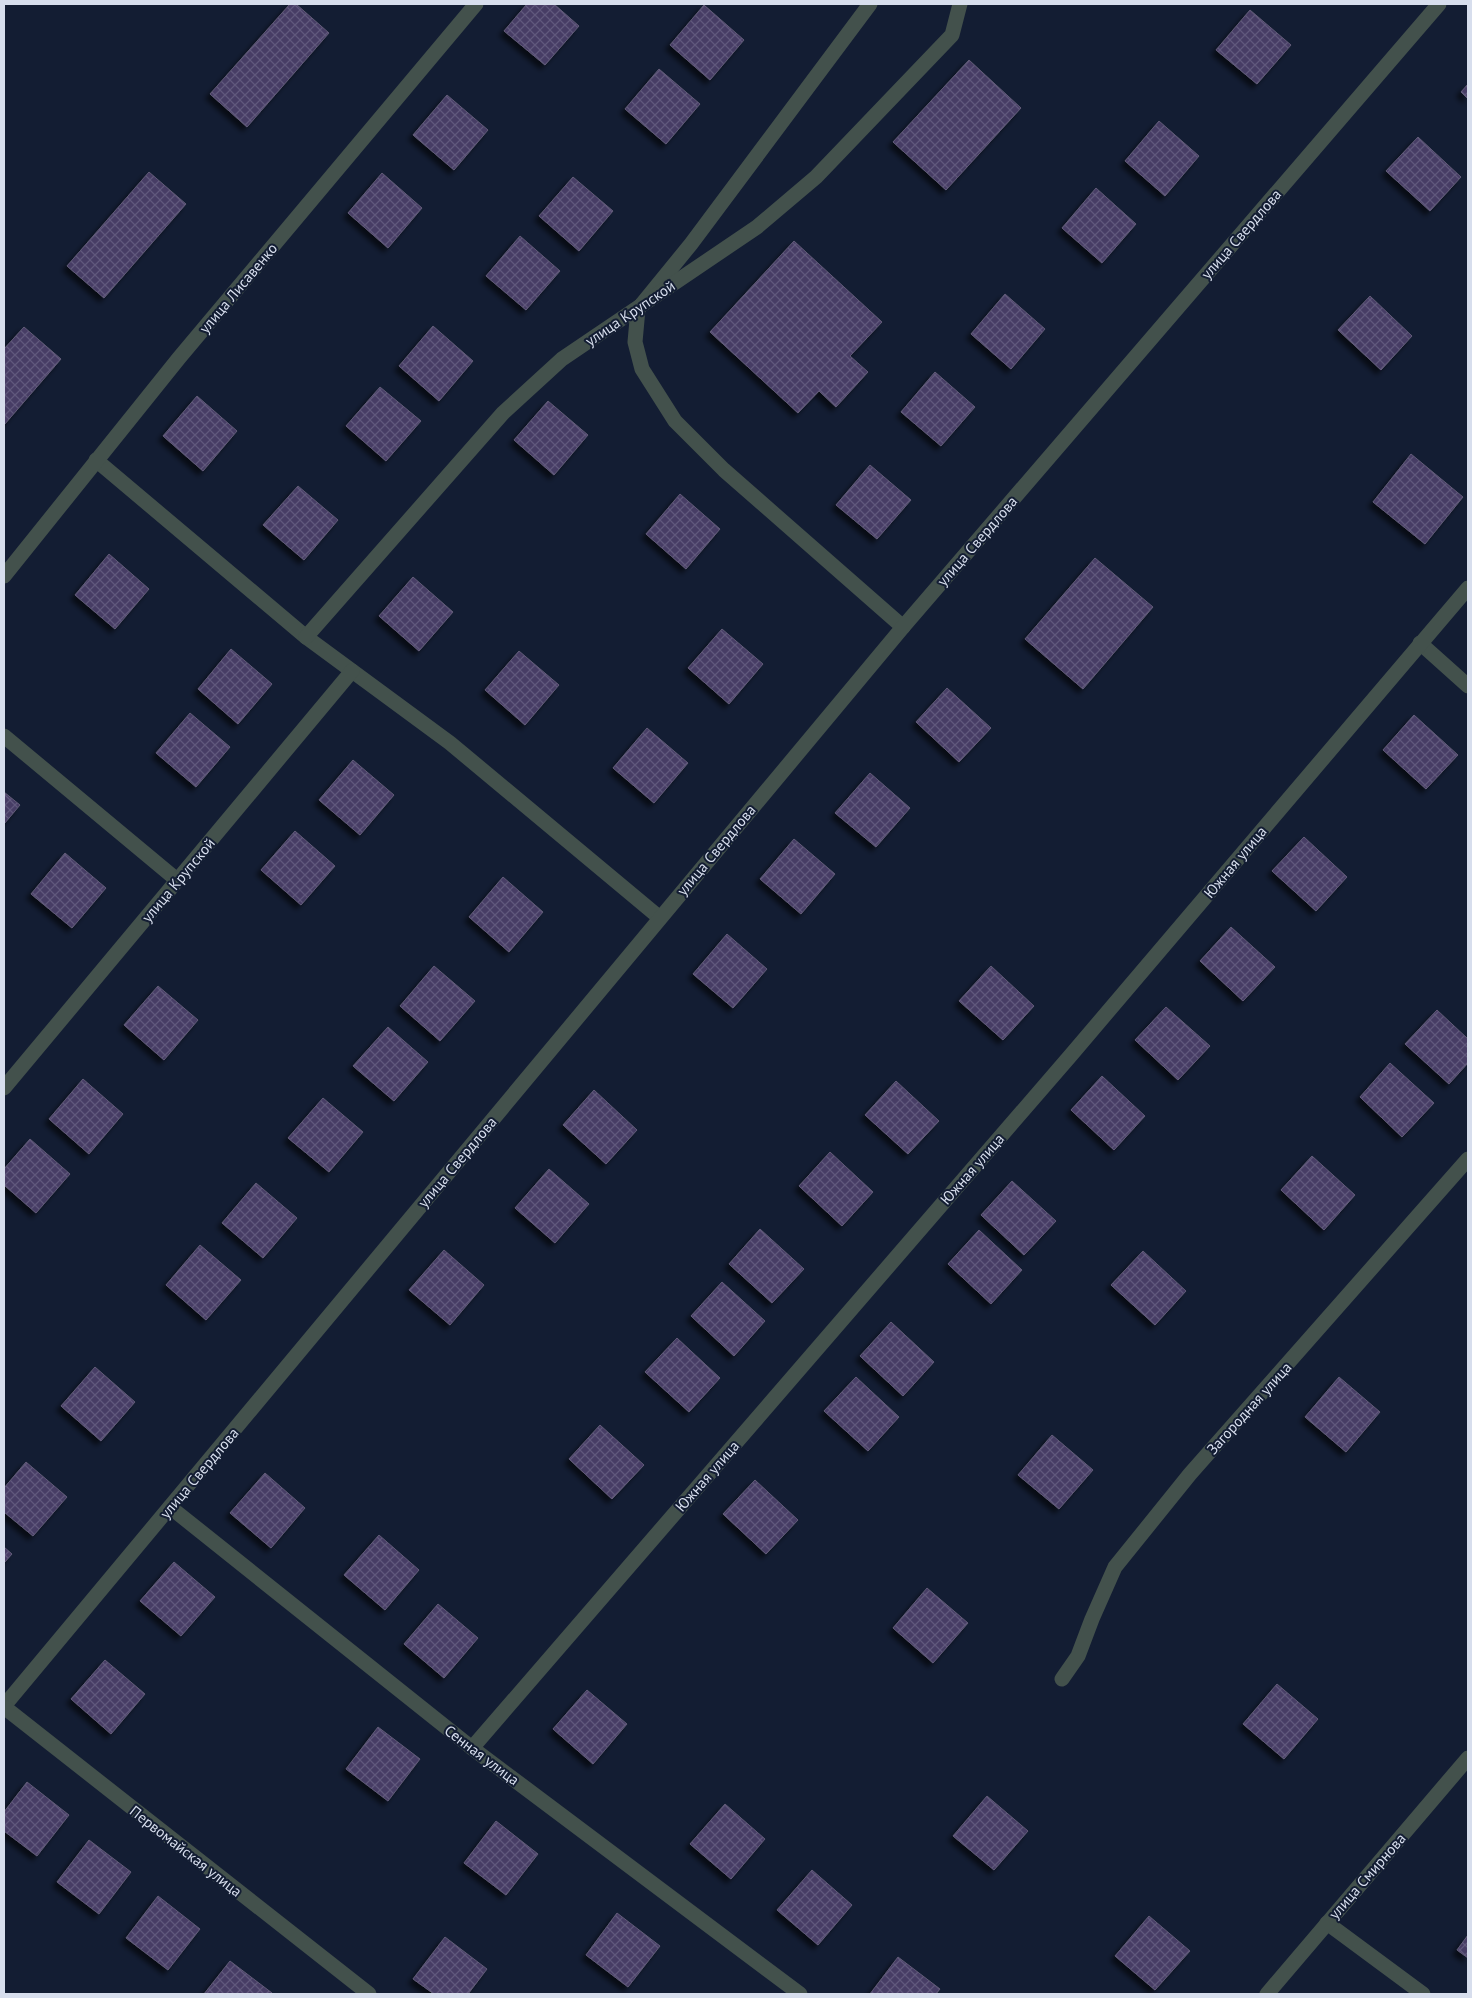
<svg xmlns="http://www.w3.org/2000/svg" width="1472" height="1998" viewBox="0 0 1472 1998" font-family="'PT Sans',sans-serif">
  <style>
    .building { fill: url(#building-cross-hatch); stroke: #615b77; filter: url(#shadow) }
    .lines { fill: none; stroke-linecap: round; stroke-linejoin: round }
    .minor { stroke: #43514c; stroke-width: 15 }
    .labels { text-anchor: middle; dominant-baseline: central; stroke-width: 4; stroke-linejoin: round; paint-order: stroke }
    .street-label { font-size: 15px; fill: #d7deed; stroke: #131d33 }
  </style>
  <defs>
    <pattern id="building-cross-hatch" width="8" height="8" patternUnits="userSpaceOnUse" patternTransform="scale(1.25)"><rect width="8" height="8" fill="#463c65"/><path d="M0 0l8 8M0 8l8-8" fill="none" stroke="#60587b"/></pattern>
    <filter id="shadow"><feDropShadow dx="-4.5" dy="4.5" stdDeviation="2.5" flood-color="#0009"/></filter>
  </defs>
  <rect width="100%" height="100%" fill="#131d33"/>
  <g class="building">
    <path d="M290 4H296L329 33 247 127 210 94Z"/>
    <path d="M527 4H554L579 26 545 65 504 31Z"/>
    <path d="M704 5 744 40 710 80 670 45Z"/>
    <path d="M1250 10 1291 45 1257 84 1216 50Z"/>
    <path d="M969 60 1021 108 946 190 893 142Z"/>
    <path d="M659 69 700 104 666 144 625 109Z"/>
    <path d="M1468 84V99L1461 92Z"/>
    <path d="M447 95 488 130 454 170 413 135Z"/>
    <path d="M1159 121 1199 156 1165 196 1125 161Z"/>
    <path d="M1418 137 1461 177 1430 211 1386 171Z"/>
    <path d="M149 172 186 204 104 298 67 266Z"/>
    <path d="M382 173 422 208 388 248 348 213Z"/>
    <path d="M573 177 613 211 579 251 539 216Z"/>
    <path d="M1096 188 1136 224 1102 263 1062 228Z"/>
    <path d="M520 236 560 271 526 310 486 276Z"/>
    <path d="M794 241 882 322 850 356 868 372 836 407 819 391 798 413 710 332Z"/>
    <path d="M1005 294 1045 329 1011 369 971 334Z"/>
    <path d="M1370 296 1412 336 1381 370 1338 330Z"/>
    <path d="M433 326 473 361 439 401 399 366Z"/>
    <path d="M24 327 61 359 4 425V349Z"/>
    <path d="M935 372 975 407 941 446 901 412Z"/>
    <path d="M380 387 421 421 386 461 346 426Z"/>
    <path d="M197 396 237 431 203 471 163 436Z"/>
    <path d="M548 401 588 435 554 475 514 440Z"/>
    <path d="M1411 454 1463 497 1425 544 1373 502Z"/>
    <path d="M870 465 911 500 877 539 836 505Z"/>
    <path d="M298 486 338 520 304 560 263 525Z"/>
    <path d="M680 494 720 529 686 569 646 534Z"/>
    <path d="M109 554 149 589 115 629 75 595Z"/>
    <path d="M1095 558 1153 607 1083 689 1025 639Z"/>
    <path d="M413 577 453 612 419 651 379 616Z"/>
    <path d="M722 629 763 664 729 704 688 668Z"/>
    <path d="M231 649 272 684 238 724 198 689Z"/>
    <path d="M519 651 559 685 525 725 485 690Z"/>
    <path d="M947 688 991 728 959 762 916 722Z"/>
    <path d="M190 713 230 747 196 787 156 753Z"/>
    <path d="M1414 715 1458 755 1426 789 1383 750Z"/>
    <path d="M647 728 688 763 654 803 613 768Z"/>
    <path d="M353 760 394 795 360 835 319 800Z"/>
    <path d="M870 773 910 808 876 847 835 813Z"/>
    <path d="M4 792 20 805 4 824Z"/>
    <path d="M295 831 335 866 301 905 261 870Z"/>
    <path d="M1304 837 1347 877 1316 911 1272 871Z"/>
    <path d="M794 839 835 874 801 914 760 879Z"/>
    <path d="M65 853 106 888 72 928 31 894Z"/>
    <path d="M503 877 543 912 509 952 469 917Z"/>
    <path d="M1231 927 1275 967 1243 1001 1200 961Z"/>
    <path d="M727 934 767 969 733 1008 693 974Z"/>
    <path d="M434 966 475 1001 440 1041 400 1006Z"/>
    <path d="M991 966 1034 1006 1003 1040 959 1001Z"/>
    <path d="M158 986 198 1020 164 1060 124 1025Z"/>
    <path d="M1166 1007 1210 1046 1178 1080 1135 1040Z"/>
    <path d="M1437 1010 1468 1039V1063L1449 1084 1405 1044Z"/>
    <path d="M388 1027 428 1062 394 1101 353 1066Z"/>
    <path d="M1390 1063 1434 1103 1402 1137 1360 1097Z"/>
    <path d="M1102 1076 1145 1116 1114 1150 1071 1110Z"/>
    <path d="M83 1079 123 1114 89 1154 49 1119Z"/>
    <path d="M896 1081 939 1121 908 1154 865 1115Z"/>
    <path d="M594 1090 637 1130 606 1164 563 1125Z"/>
    <path d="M323 1098 363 1132 329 1172 288 1138Z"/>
    <path d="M30 1139 70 1174 36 1213 4 1185V1169Z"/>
    <path d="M830 1152 873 1192 842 1226 799 1186Z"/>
    <path d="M1312 1156 1355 1195 1324 1230 1281 1190Z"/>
    <path d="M549 1169 589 1204 555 1243 515 1208Z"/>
    <path d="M1012 1181 1056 1221 1024 1255 981 1215Z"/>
    <path d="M256 1183 297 1218 263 1258 222 1223Z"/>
    <path d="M760 1229 804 1269 772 1303 729 1264Z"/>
    <path d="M979 1230 1022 1270 991 1304 948 1264Z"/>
    <path d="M200 1245 241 1280 206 1320 166 1285Z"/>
    <path d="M444 1250 484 1285 450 1325 409 1290Z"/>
    <path d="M1143 1251 1186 1291 1155 1325 1111 1285Z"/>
    <path d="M722 1282 765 1321 734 1356 691 1316Z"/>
    <path d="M891 1322 934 1362 903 1396 860 1356Z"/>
    <path d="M677 1338 720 1378 689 1412 645 1372Z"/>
    <path d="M95 1367 135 1402 101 1441 61 1406Z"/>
    <path d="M856 1377 899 1417 868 1451 824 1411Z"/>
    <path d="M1339 1377 1380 1412 1346 1452 1305 1417Z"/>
    <path d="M600 1425 644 1465 612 1499 569 1459Z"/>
    <path d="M1052 1435 1093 1470 1059 1509 1018 1475Z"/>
    <path d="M26 1462 67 1497 33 1536 4 1512V1488Z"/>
    <path d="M265 1473 305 1508 271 1548 230 1513Z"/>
    <path d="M755 1480 798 1520 766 1554 723 1514Z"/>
    <path d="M379 1535 419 1570 385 1610 344 1575Z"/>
    <path d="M4 1547 12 1554 4 1563Z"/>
    <path d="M174 1562 215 1597 181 1636 140 1601Z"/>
    <path d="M927 1588 968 1623 933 1663 893 1628Z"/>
    <path d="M438 1604 478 1638 444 1678 404 1644Z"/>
    <path d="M105 1660 145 1694 111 1734 71 1699Z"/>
    <path d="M1277 1684 1318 1719 1284 1759 1243 1724Z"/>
    <path d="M587 1690 627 1724 593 1764 553 1729Z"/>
    <path d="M378 1727 420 1759 388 1801 346 1769Z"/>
    <path d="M27 1782 69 1815 37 1856 4 1831V1812Z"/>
    <path d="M987 1796 1028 1831 994 1870 953 1836Z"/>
    <path d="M725 1804 765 1839 731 1879 690 1844Z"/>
    <path d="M496 1821 538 1854 506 1895 464 1863Z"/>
    <path d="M89 1840 131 1872 99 1914 57 1882Z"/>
    <path d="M812 1870 852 1905 818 1945 777 1910Z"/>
    <path d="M158 1896 200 1929 168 1970 126 1938Z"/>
    <path d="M617 1913 660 1946 628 1987 586 1955Z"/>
    <path d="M1149 1916 1190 1951 1155 1990 1115 1956Z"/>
    <path d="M1468 1935V1958L1457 1950Z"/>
    <path d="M445 1937 487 1969 468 1994H434L413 1979Z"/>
    <path d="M898 1957 940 1989 936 1994H870Z"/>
    <path d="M230 1961 272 1993 271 1994H204Z"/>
  </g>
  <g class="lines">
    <g class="minor">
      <path d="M870 4 691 244 638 309 635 342 642 369 675 421 724 470 903 627"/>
      <path d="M96 460 306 637 450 743 660 918"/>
      <path d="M4 576 179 358 476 4"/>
      <path d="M306 637 503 413 562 359 757 227 816 177 952 35 960 4"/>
      <path d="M1420 643 1468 686"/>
      <path d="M4 736 177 880"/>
      <path d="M4 1088 352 671"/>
      <path d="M170 1507 472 1748 800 1994"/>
      <path d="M1062 1679 1078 1656 1092 1619 1115 1567 1190 1474 1468 1159"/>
      <path d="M4 1706 903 627 1439 4"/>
      <path d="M4 1707 369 1994"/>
      <path d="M472 1748 1071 1055 1468 588"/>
      <path d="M1327 1923 1423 1994"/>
      <path d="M1267 1994 1468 1758"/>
    </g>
  </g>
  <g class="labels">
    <g class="street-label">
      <text transform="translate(1241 234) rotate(-49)">улица Свердлова</text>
      <text transform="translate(238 288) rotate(-50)">улица Лисавенко</text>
      <text transform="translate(630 313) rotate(-34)">улица Крупской</text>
      <text transform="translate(977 541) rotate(-49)">улица Свердлова</text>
      <text transform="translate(716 850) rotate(-50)">улица Свердлова</text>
      <text transform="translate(1235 862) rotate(-50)">Южная улица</text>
      <text transform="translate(178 880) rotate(-50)">улица Крупской</text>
      <text transform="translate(457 1162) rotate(-50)">улица Свердлова</text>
      <text transform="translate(972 1169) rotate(-49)">Южная улица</text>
      <text transform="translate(1249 1408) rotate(-48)">Загородная улица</text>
      <text transform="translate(199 1473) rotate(-50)">улица Свердлова</text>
      <text transform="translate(707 1476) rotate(-49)">Южная улица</text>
      <text transform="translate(482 1755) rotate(37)">Сенная улица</text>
      <text transform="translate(186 1851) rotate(38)">Первомайская улица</text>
      <text transform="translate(1367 1876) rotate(-49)">улица Смирнова</text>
    </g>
  </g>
  <rect width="1472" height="1998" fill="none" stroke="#d7deed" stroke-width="10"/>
</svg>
